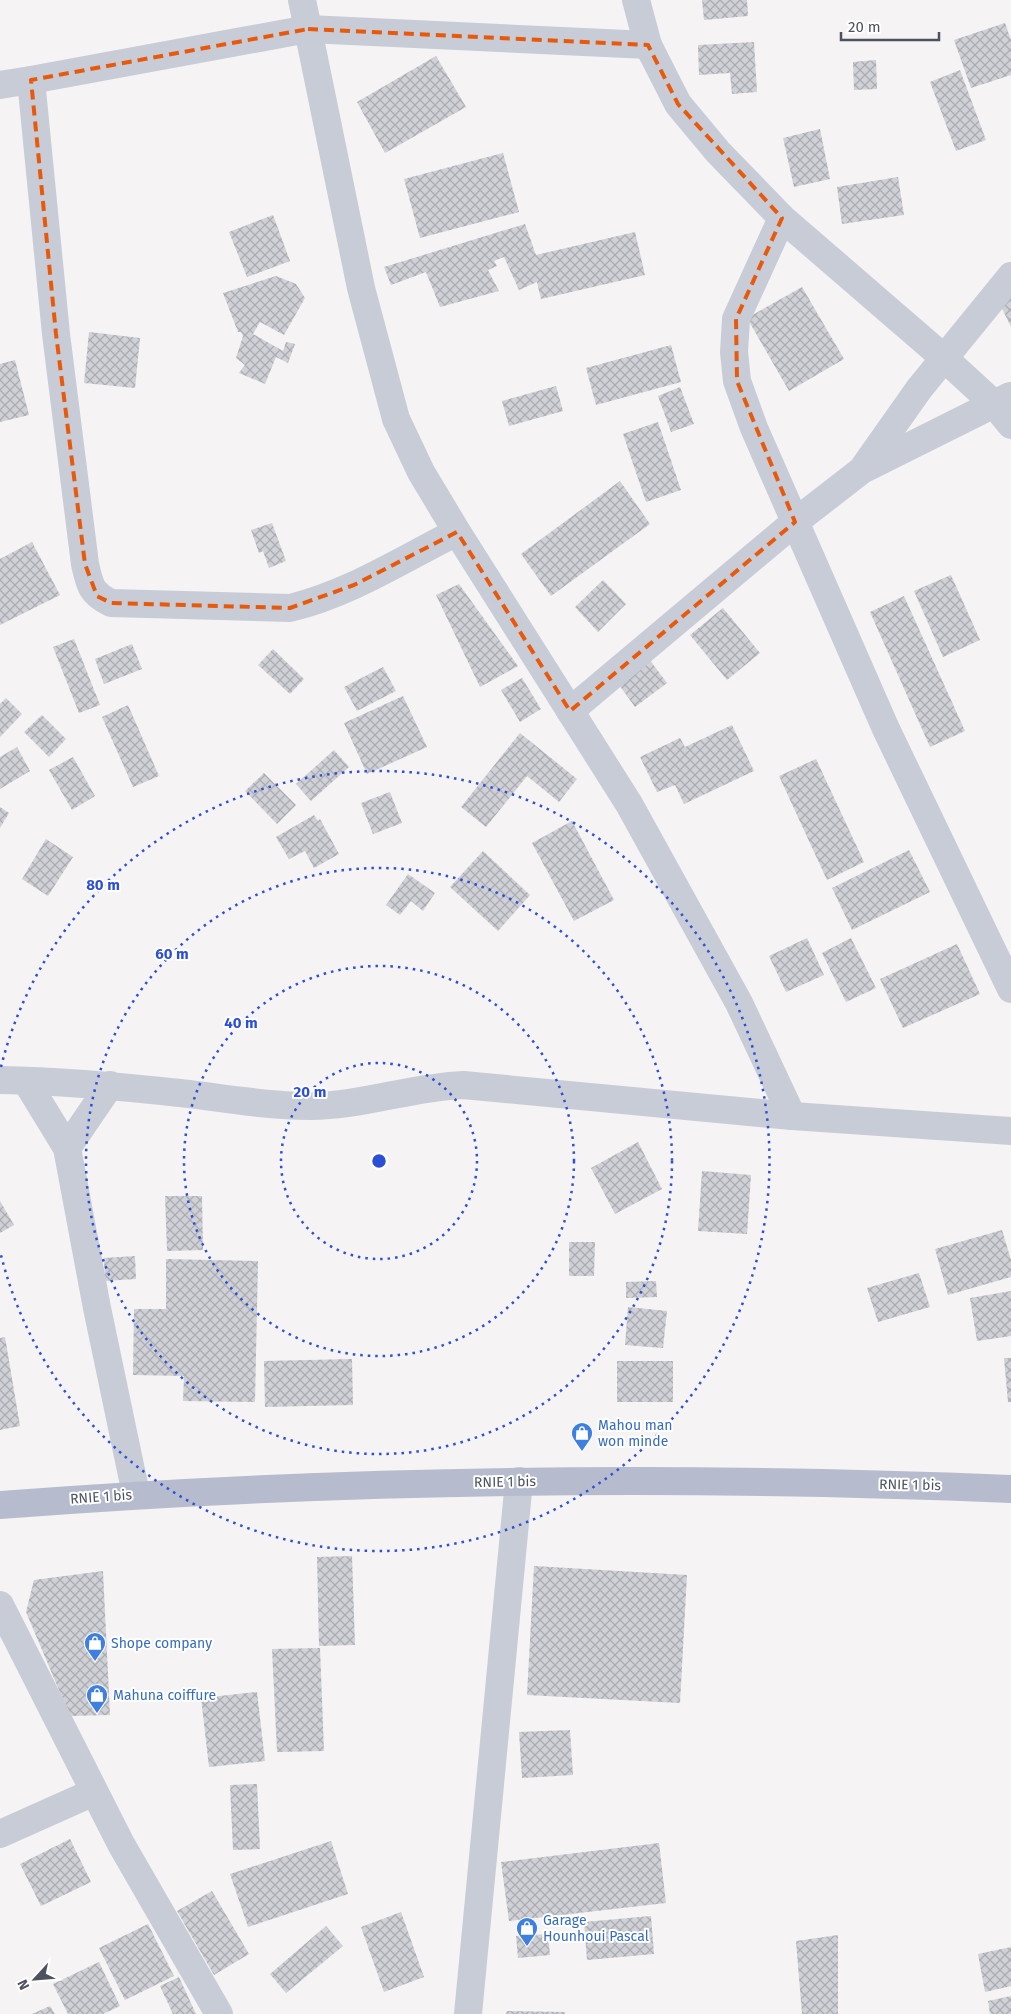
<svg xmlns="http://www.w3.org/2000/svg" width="1011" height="2014" viewBox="0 0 1011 2014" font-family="'Fira Sans',sans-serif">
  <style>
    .building { fill: url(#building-cross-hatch) }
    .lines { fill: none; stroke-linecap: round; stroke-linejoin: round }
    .street { stroke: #c8ccd6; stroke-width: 28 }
    .primary { stroke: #b6bcce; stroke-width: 28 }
    .marked { fill: none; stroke: #e8590c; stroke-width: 4; stroke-dasharray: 10 6; stroke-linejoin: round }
    .ring { fill: none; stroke: #2c50d5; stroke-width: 2.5; stroke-dasharray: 2.5 5 }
    .labels { text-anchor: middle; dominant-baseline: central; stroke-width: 4; stroke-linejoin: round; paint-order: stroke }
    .shop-label { font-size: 14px; fill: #366cbe; stroke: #fff; text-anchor: start }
    .street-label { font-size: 14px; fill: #4c525f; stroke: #fff }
    .centre { fill: #2c50d5; stroke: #fff; stroke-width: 2.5 }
    .ring-label { font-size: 15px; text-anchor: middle; font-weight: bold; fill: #2c50d5; stroke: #fff; stroke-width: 4; stroke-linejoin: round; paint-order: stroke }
  </style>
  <defs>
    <pattern id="building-cross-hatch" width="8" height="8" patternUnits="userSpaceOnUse" patternTransform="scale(1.25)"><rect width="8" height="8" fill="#d0d1d6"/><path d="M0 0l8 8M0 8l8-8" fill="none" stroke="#abacb1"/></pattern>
  </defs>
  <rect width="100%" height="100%" fill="#f5f3f3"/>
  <g class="building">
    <path d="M702 0H747L748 16 704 20Z"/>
    <path d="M1005 23 1011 40V75L971 88 954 40Z"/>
    <path d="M754 42 757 92 732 94 730 73 699 75 698 45Z"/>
    <path d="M436 56 466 107 385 153 357 102Z"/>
    <path d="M876 60 877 89 854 90 853 62Z"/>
    <path d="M960 70 986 140 956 151 930 82Z"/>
    <path d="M820 129 830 179 794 187 783 138Z"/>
    <path d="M503 153 519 212 420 238 404 179Z"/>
    <path d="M898 177 904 215 842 224 837 187Z"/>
    <path d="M273 215 290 261 247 277 229 232Z"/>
    <path d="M525 224 536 255 635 232 645 275 541 299 537 282 519 290 504 257 494 261 497 266 488 270 499 291 440 307 426 272 391 285 384 267Z"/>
    <path d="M276 276 296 284 305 298 284 335 260 322 253 334 283 351 286 342 295 344 288 363 276 357 265 384 239 373 245 365 236 358 243 336 241 332H238L223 293Z"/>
    <path d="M802 287 844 359 789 391 747 318Z"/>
    <path d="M1011 289V327L996 296Z"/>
    <path d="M89 332 140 338 135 388 84 383Z"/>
    <path d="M671 345 681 382 596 405 586 368Z"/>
    <path d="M15 360 29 415 0 422V364Z"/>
    <path d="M556 386 563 411 509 426 502 401Z"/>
    <path d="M680 387 694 424 671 432 658 396Z"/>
    <path d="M658 422 681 490 646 502 623 434Z"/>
    <path d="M620 481 650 524 551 596 521 554Z"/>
    <path d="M272 523 286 561 269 568 263 551 259 553 251 530Z"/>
    <path d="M32 542 60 595 0 625V559Z"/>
    <path d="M951 575 980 640 943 657 914 591Z"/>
    <path d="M603 580 626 604 598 632 575 607Z"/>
    <path d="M459 584 518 666 480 687 436 595Z"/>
    <path d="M904 596 965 731 930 747 870 612Z"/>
    <path d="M723 608 760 653 727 680 690 635Z"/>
    <path d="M74 639 100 705 79 713 53 647Z"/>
    <path d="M132 644 142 669 104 684 95 659Z"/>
    <path d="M273 649 304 679 290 694 258 665Z"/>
    <path d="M646 655 667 683 635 707 614 678Z"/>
    <path d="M383 667 396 691 357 711 344 687Z"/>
    <path d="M522 678 541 709 520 722 501 690Z"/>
    <path d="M403 696 427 747 367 774 344 723Z"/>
    <path d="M6 698 22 714 0 737V704Z"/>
    <path d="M128 705 159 776 133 787 102 717Z"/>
    <path d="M42 715 66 739 49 757 24 732Z"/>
    <path d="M732 725 754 771 684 804 675 785 657 792 640 757 680 738 685 747Z"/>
    <path d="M520 733 577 779 559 802 527 776 486 827 461 807Z"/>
    <path d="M17 747 30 771 0 789V757Z"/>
    <path d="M334 750 349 767 311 801 296 784Z"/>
    <path d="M73 757 95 796 72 810 49 770Z"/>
    <path d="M816 759 864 862 827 880 779 776Z"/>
    <path d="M264 773 296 805 277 824 245 791Z"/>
    <path d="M390 792 402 823 373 834 361 803Z"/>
    <path d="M0 807 9 813 0 828Z"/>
    <path d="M314 815 318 821 320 819 339 854 314 868 305 851 289 859 276 837Z"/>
    <path d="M572 821 614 900 574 921 532 843Z"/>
    <path d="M46 839 73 857 48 896 22 879Z"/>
    <path d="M909 850 930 892 852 930 832 888Z"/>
    <path d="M483 851 530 895 498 931 450 887Z"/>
    <path d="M408 874 435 893 423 911 411 901 400 915 386 905Z"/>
    <path d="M807 938 824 975 786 992 769 956Z"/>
    <path d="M851 938 876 988 846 1002 822 953Z"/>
    <path d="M957 944 980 994 903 1028 880 979Z"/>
    <path d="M638 1142 662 1189 615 1214 591 1168Z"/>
    <path d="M702 1171 751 1175 747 1234 698 1231Z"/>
    <path d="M165 1196H202L203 1250 167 1251Z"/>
    <path d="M0 1201 14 1225 0 1233Z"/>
    <path d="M1002 1230 1011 1260V1277L948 1295 935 1249Z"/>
    <path d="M569 1242H595L594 1276H569Z"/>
    <path d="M135 1256 136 1279 105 1281 104 1258Z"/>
    <path d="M166 1259 258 1261 255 1402 183 1401 184 1376 133 1375 134 1309H166Z"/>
    <path d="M919 1273 930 1307 878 1322 867 1288Z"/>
    <path d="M656 1281 657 1297 626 1298V1282Z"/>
    <path d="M1011 1291V1336L977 1341 970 1298Z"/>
    <path d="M628 1307 667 1311 663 1348 625 1345Z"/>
    <path d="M5 1337 20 1426 0 1430V1338Z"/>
    <path d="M1004 1358H1011V1402H1008Z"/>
    <path d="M352 1359 353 1405 265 1407 264 1361Z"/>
    <rect x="617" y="1361" width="56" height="41"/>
    <path d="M352 1556 355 1645 319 1646 317 1557Z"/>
    <path d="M534 1566 687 1575 680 1703 527 1695Z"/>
    <path d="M103 1571 110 1715 70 1716 26 1612 34 1580Z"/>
    <path d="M320 1648 324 1751 277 1752 272 1649Z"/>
    <path d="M257 1692 265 1761 209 1767 201 1698Z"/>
    <path d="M570 1730 573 1775 522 1778 519 1732Z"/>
    <path d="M257 1784 260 1849 233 1850 230 1785Z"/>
    <path d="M70 1839 91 1882 41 1906 20 1864Z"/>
    <path d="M331 1841 348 1894 248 1927 230 1874Z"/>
    <path d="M659 1843 666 1903 509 1921 501 1862Z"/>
    <path d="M212 1891 249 1954 214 1975 177 1911Z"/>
    <path d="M401 1912 424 1977 384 1992 361 1927Z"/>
    <path d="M651 1916 654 1954 587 1960 584 1922Z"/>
    <path d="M148 1924 174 1976 125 2000 99 1948Z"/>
    <path d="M326 1926 343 1946 286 1993 270 1974Z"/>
    <path d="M548 1934 550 1955 518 1958 516 1936Z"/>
    <path d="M838 1935V2014H802L796 1941Z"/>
    <path d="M1011 1947V1986L985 1992 978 1954Z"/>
    <path d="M99 1962 120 2006 103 2014H68L53 1984Z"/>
    <path d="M179 1977 196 2014H173L160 1986Z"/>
    <path d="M1011 1996V2014H990L988 2001Z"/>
    <path d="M50 2006 55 2014H32Z"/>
    <path d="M507 2011 565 2012V2014H506Z"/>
  </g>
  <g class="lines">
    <g class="street">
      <path d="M302 0 361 288 396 419 421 472 457 532 629 804 739 1003 792 1116"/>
      <path d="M636 0 648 45 678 104 718 152 782 218 944 358 993 403 1011 425"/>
      <path d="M31 80 308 29 648 45"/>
      <path d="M0 85 31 80 56 334 85 564C90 586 91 593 111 603L290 608C349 594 403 559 457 532"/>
      <path d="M782 218 736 319 734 352 737 381 754 428 886 729 1011 989"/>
      <path d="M864 467 919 389 1011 276"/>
      <path d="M570 711 795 522 862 470 1010 396"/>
      <path d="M0 1080C63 1081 126 1087 189 1094 229 1099 270 1106 310 1106 362 1106 412 1087 463 1085L792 1116 1011 1131"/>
      <path d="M26 1081 67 1148 97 1308 136 1494"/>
      <path d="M67 1148 110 1085"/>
      <path d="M0 1605 121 1844 219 2014"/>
      <path d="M0 1834 94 1792"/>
      <path d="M468 2014 519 1481"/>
    </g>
    <path class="primary" d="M0 1505C336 1479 674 1475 1011 1489"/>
  </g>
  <path class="marked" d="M308 29 648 45 678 104 782 218 736 319 737 381 795 522 570 711 457 532 354 585 290 608 111 603 97 596 85 564 56 334 31 80Z"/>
  <g class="ring">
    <circle cx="379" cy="1161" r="98"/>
    <circle cx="379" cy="1161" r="195"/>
    <circle cx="379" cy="1161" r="293"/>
    <path d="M1 1067A390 390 0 1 1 1 1255"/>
  </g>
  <defs>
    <g id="shop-pin" transform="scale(1.125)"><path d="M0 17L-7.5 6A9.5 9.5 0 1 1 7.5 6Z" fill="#3f7fe0" stroke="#fff"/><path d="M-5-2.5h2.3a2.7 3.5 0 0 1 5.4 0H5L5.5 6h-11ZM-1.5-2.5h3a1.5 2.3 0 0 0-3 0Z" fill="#fff"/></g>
  </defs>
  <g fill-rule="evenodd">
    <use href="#shop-pin" x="582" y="1433"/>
    <use href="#shop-pin" x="95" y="1643"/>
    <use href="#shop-pin" x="97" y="1695"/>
    <use href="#shop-pin" x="527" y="1928"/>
  </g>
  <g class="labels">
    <g class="shop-label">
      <text x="598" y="1425">Mahou man<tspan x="598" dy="16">won minde</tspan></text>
      <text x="111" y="1643">Shope company</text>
      <text x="113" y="1695">Mahuna coiffure</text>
      <text x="543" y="1920">Garage<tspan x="543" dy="16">Hounhoui Pascal</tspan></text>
    </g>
    <g class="street-label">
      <text transform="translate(505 1482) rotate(-1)">RNIE 1 bis</text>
      <text transform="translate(910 1485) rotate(1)">RNIE 1 bis</text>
      <text transform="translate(101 1497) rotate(-4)">RNIE 1 bis</text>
    </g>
  </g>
  <circle cx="379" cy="1161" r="8" class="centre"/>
  <g class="ring-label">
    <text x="103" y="890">80 m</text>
    <text x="172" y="959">60 m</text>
    <text x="241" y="1028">40 m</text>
    <text x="310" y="1097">20 m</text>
  </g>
  <g transform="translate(35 1979) rotate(244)" stroke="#ffffff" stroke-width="4" paint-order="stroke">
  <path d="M0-4L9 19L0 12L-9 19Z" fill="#4c525f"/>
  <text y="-8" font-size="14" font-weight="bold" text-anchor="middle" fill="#4c525f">N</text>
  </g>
  <path d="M841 32v8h98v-8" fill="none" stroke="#4c525f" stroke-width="2.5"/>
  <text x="848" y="32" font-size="15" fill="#4c525f" stroke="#ffffff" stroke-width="4" paint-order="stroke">20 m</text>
</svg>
